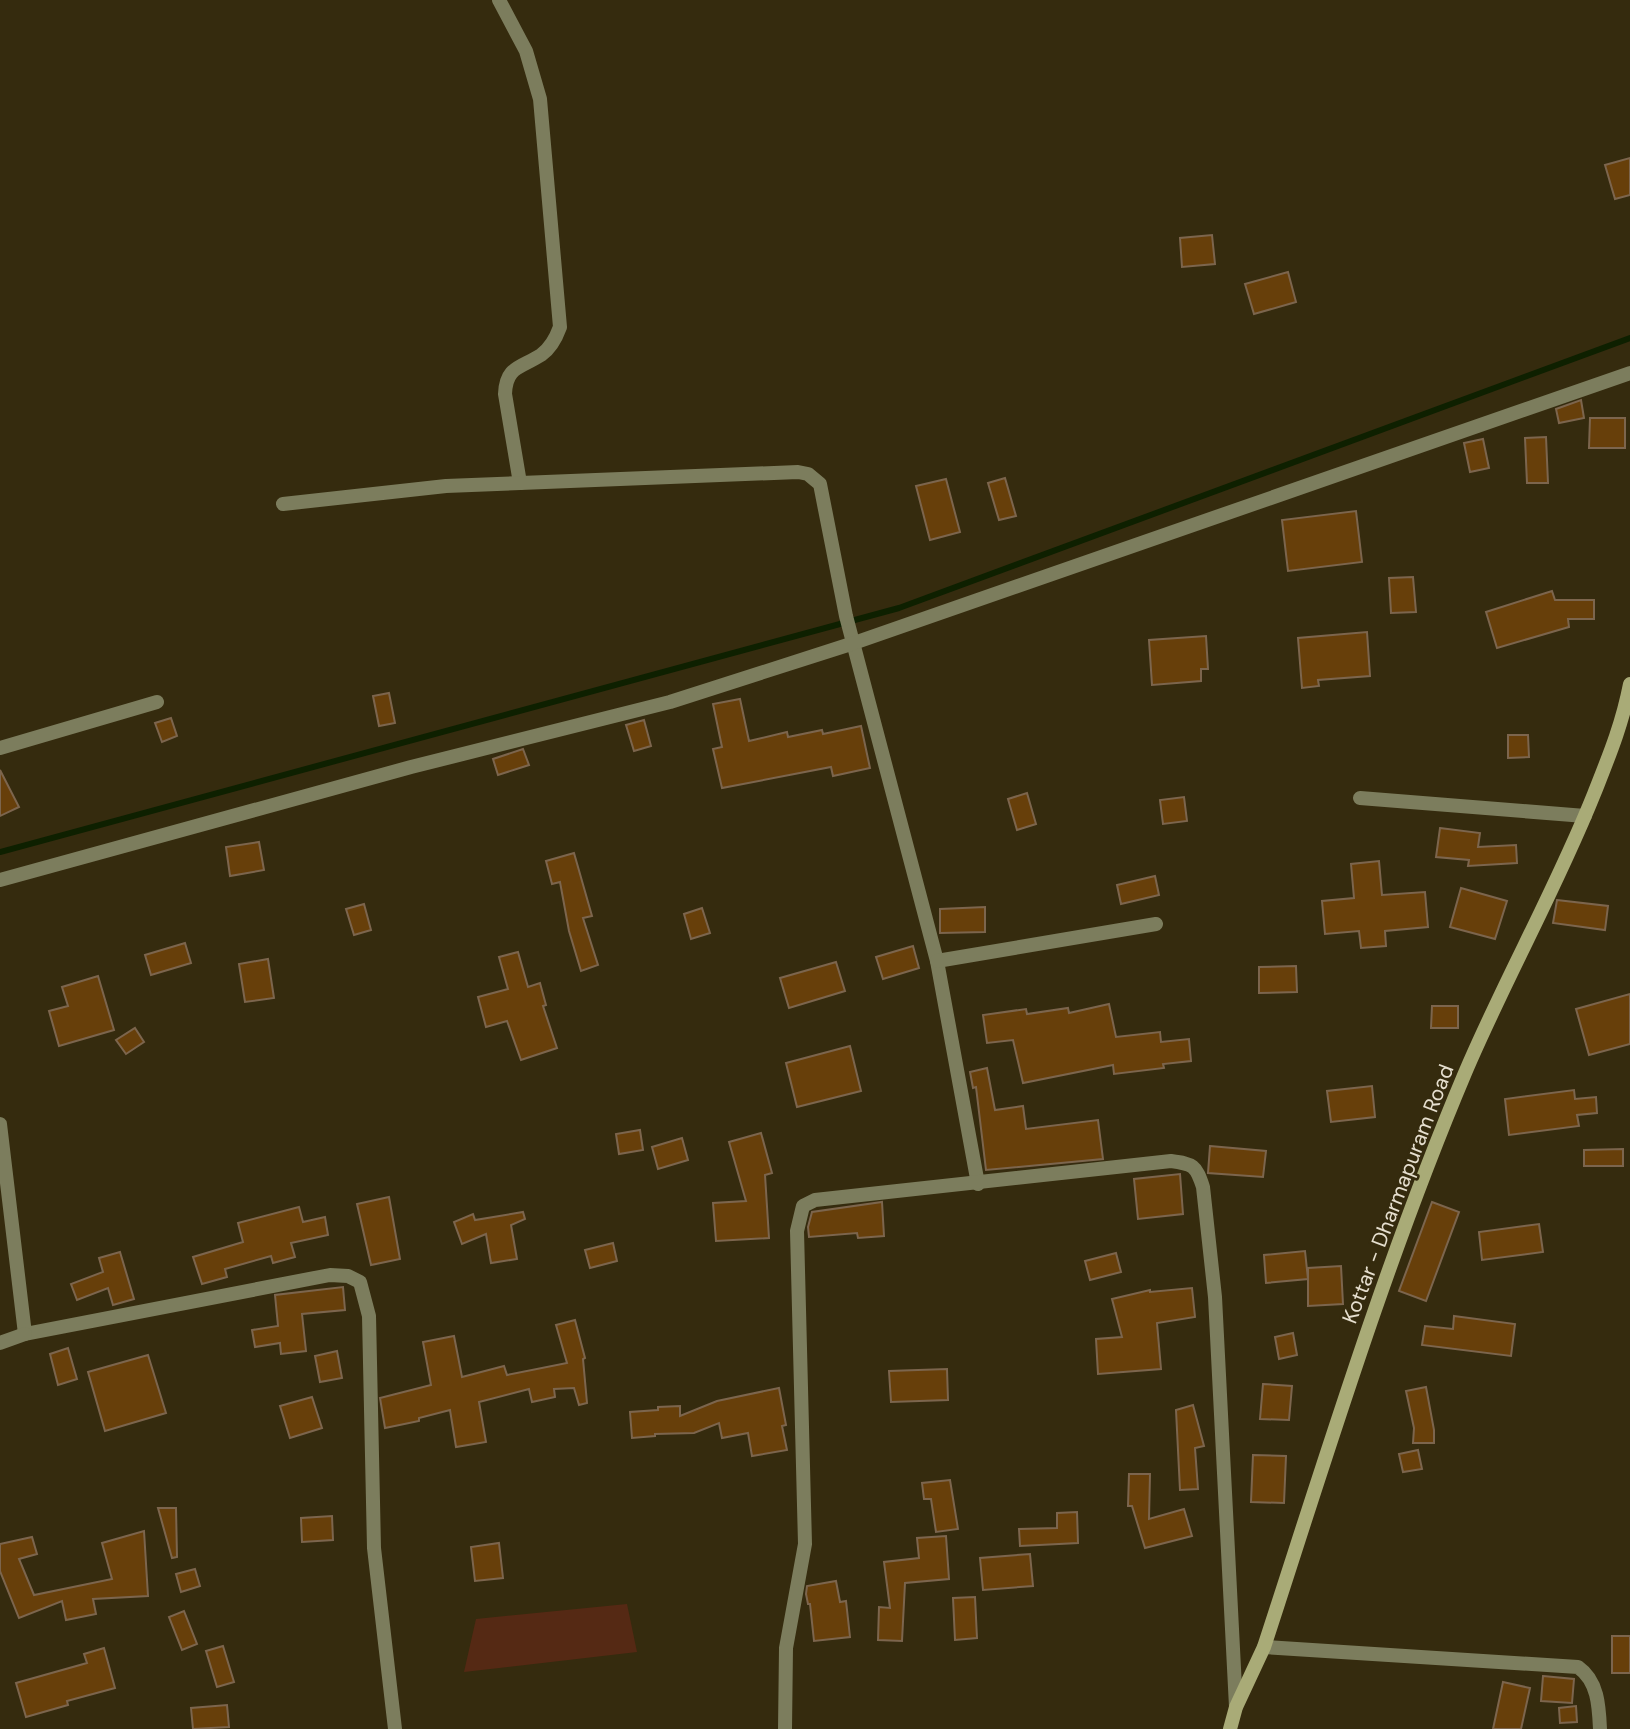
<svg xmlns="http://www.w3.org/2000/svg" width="1630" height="1729" viewBox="0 0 1630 1729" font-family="'DM Sans',sans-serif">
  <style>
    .green { fill: #552914 }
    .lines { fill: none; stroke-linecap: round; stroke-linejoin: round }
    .stream { stroke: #0e2000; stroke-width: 6 }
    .building { fill: #673f0a; stroke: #7c654d; stroke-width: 2 }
    .minor { stroke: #7c7d5d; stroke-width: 14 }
    .tertiary { stroke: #7c7d5d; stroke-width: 14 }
    .secondary { stroke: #a9ab77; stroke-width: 14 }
    .labels { text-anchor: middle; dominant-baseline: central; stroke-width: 5; stroke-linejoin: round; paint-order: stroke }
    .street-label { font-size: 21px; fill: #e6dfcf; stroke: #352b0e }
  </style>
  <rect width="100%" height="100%" fill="#352b0e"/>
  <path class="green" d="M627 1604 637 1652 464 1672 476 1619Z"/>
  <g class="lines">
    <path class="stream" d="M0 852 899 608 1630 338"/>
  </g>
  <g class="building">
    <path d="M1630 158V195L1615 199 1605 165Z"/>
    <path d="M1212 235 1215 264 1182 267 1180 238Z"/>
    <path d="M1288 272 1296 302 1254 314 1245 284Z"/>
    <path d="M1581 400 1584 418 1559 423 1556 409Z"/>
    <path d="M1590 418H1625V448H1589Z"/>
    <path d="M1546 437 1548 483H1527L1525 438Z"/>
    <path d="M1483 439 1489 468 1470 472 1464 443Z"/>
    <path d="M1005 478 1016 516 999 520 988 483Z"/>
    <path d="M946 479 960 532 930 540 916 486Z"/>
    <path d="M1356 511 1362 562 1288 571 1282 520Z"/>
    <path d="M1413 577 1416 612 1391 613 1389 578Z"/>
    <path d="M1552 591 1555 600H1594V619H1568L1569 627 1497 648 1486 612Z"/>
    <path d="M1367 632 1370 676 1318 680 1319 686 1302 688 1298 638Z"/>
    <path d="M1206 636 1208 669H1201V681L1152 685 1149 640Z"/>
    <path d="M389 693 395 723 379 726 373 696Z"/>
    <path d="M740 699 749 741 787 732 788 737 822 730 823 734 861 726 870 768 833 776 831 767 722 788 713 749 722 747 713 704Z"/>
    <path d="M171 718 177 736 162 742 155 723Z"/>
    <path d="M644 720 651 746 634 751 626 725Z"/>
    <path d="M1508 735H1528L1529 757 1508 758Z"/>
    <path d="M523 749 529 765 498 775 493 759Z"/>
    <path d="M0 770 19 807 0 816Z"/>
    <path d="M1027 793 1036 824 1017 830 1008 799Z"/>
    <path d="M1184 797 1187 821 1163 824 1160 800Z"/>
    <path d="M1440 828 1480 833 1478 847 1516 845 1517 863 1468 866 1469 860 1436 857Z"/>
    <path d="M259 842 264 870 230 876 226 847Z"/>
    <path d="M574 853 592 916 583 918 598 965 581 971 569 931 560 882 552 884 546 861Z"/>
    <path d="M1379 861 1382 895 1425 892 1428 927 1385 931 1386 946 1361 948 1359 931 1325 934 1322 901 1354 898 1351 864Z"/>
    <path d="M1155 876 1159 895 1121 904 1117 885Z"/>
    <path d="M1461 888 1507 901 1495 939 1450 927Z"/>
    <path d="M1557 900 1608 906 1605 930 1553 923Z"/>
    <path d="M364 904 371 930 354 935 346 909Z"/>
    <path d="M985 907V932L940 933V909Z"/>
    <path d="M702 908 710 933 691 939 684 914Z"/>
    <path d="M185 943 191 963 151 975 145 955Z"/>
    <path d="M913 946 919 968 883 979 876 957Z"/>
    <path d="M518 952 528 987 540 983 546 1005 543 1006 557 1048 521 1060 507 1021 486 1027 478 997 508 989 499 957Z"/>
    <path d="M268 959 274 998 245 1002 239 964Z"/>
    <path d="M836 962 845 991 789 1008 780 978Z"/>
    <path d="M1296 966 1297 992 1259 993V967Z"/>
    <path d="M98 976 114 1030 59 1046 49 1011 68 1006 62 987Z"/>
    <path d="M1630 994V1044L1589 1055 1576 1009Z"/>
    <path d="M1109 1004 1116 1037 1160 1032 1161 1042 1189 1039 1191 1061 1163 1064 1164 1068 1114 1074 1113 1065 1023 1083 1013 1040 987 1043 983 1015 1026 1009 1027 1014 1068 1008 1069 1013Z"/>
    <path d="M1432 1006H1458V1028H1431Z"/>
    <path d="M135 1028 144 1042 126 1054 116 1040Z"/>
    <path d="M850 1046 861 1091 797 1107 786 1063Z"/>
    <path d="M987 1068 995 1110 1023 1106 1026 1129 1098 1120 1103 1159 986 1170 976 1087 973 1088 970 1072Z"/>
    <path d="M1372 1086 1375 1117 1331 1122 1327 1091Z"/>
    <path d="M1574 1090 1575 1099 1596 1097 1597 1113 1577 1115 1579 1126 1509 1135 1505 1099Z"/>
    <path d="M640 1130 643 1150 619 1154 616 1134Z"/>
    <path d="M761 1133 772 1173 765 1175 769 1238 716 1241 713 1203 746 1201 729 1142Z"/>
    <path d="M682 1138 688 1160 658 1169 652 1147Z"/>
    <path d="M1210 1146 1266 1151 1263 1177 1208 1173Z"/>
    <path d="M1623 1149V1166H1584V1150Z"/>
    <path d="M1180 1174 1183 1214 1138 1219 1134 1179Z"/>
    <path d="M389 1197 400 1259 371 1265 357 1204Z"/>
    <path d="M882 1202 884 1236 858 1238 857 1233 809 1237 808 1227 812 1212Z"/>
    <path d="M1432 1202 1459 1212 1426 1301 1399 1291Z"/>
    <path d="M299 1207 303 1222 325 1217 328 1235 291 1243 295 1257 273 1263 271 1256 225 1269 227 1277 202 1284 193 1257 243 1242 238 1223Z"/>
    <path d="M523 1212 525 1219 511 1225 517 1259 491 1263 486 1234 462 1244 454 1222 473 1214 475 1220Z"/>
    <path d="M1539 1224 1543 1252 1482 1260 1479 1232Z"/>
    <path d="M613 1243 617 1261 590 1268 585 1250Z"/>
    <path d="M1305 1251 1308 1279 1266 1283 1264 1255Z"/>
    <path d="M120 1252 134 1299 113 1305 108 1288 77 1300 71 1284 103 1272 99 1258Z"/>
    <path d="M1116 1253 1121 1272 1090 1280 1085 1261Z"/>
    <path d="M1341 1266 1343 1304 1308 1306V1268Z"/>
    <path d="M343 1287 345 1310 302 1314 306 1351 281 1354 280 1343 255 1347 252 1330 278 1326 275 1295Z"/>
    <path d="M1192 1288 1195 1317 1157 1323 1161 1369 1098 1374 1096 1339 1122 1337 1112 1299 1150 1290V1292Z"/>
    <path d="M1454 1316 1515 1324 1511 1356 1422 1345 1425 1326 1453 1329Z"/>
    <path d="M575 1320 585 1358 583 1359 587 1403 579 1405 574 1388 554 1389 555 1397 532 1402 529 1389 479 1402 486 1442 456 1447 450 1410 419 1418V1421L385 1428 380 1398 431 1385 423 1342 454 1336 462 1377 504 1366 507 1375 567 1363 556 1325Z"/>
    <path d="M1293 1333 1297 1355 1279 1359 1275 1337Z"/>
    <path d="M68 1348 77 1379 58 1385 50 1354Z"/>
    <path d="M337 1351 342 1378 320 1382 315 1356Z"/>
    <path d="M148 1355 166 1413 105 1431 88 1372Z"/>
    <path d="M947 1369 948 1400 891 1402 889 1371Z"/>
    <path d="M1263 1384 1292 1386 1289 1420 1260 1419Z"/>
    <path d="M1426 1387 1434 1430V1443H1413L1414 1428 1406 1391Z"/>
    <path d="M779 1388 786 1425 782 1426 787 1450 752 1456 748 1433 722 1438 719 1423 694 1433 655 1434V1436L632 1438 630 1412 658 1410V1407L680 1406V1416L717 1401Z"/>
    <path d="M312 1397 322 1428 290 1438 280 1406Z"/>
    <path d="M1193 1405 1204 1446 1195 1448 1198 1489 1180 1490 1176 1410Z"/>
    <path d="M1418 1450 1422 1469 1403 1472 1399 1454Z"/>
    <path d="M1253 1455 1286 1456 1284 1503 1251 1502Z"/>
    <path d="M1129 1474H1150L1149 1519 1184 1509 1192 1536 1145 1548 1132 1506H1128Z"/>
    <path d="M950 1480 958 1529 936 1532 931 1499H924L922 1483Z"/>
    <path d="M158 1508H176L177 1557 172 1558Z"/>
    <path d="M1077 1512 1078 1543 1020 1546 1019 1529 1057 1528V1513Z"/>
    <path d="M332 1516 333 1540 302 1542 301 1518Z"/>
    <path d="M144 1531 148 1596 93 1599 96 1614 66 1620 62 1601 19 1618 0 1571V1544L32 1537 37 1554 19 1559 34 1595 112 1579 102 1543Z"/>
    <path d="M946 1536 949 1579 905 1583 902 1641 878 1640 879 1607 890 1608 884 1562 919 1558 917 1538Z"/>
    <path d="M499 1543 503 1578 475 1581 471 1547Z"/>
    <path d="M1030 1554 1033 1586 983 1590 980 1558Z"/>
    <path d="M195 1569 200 1586 181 1592 176 1574Z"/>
    <path d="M836 1581 840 1602 846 1601 850 1637 814 1641 810 1604H808L806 1594 807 1586Z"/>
    <path d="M975 1597 977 1638 955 1640 953 1598Z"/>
    <path d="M184 1611 197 1644 182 1650 169 1617Z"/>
    <rect x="1612" y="1636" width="18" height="37"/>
    <path d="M223 1646 234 1682 217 1687 206 1651Z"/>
    <path d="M104 1648 115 1688 67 1701 68 1705 26 1717 16 1683 87 1663 84 1654Z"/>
    <path d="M1543 1676 1574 1679 1572 1703 1541 1701Z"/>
    <path d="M1503 1682 1530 1688 1521 1729H1493Z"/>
    <path d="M227 1705 229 1727 193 1729 191 1708Z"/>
    <path d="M1576 1706 1577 1722 1560 1723 1559 1708Z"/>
  </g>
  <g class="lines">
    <g class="minor">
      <path d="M499 0 526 51 540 99 560 327C556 338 551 348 541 355 521 368 506 366 505 394L520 483"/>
      <path d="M283 504 446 486 798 472 808 474 820 484 846 616 937 961 978 1184"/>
      <path d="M0 748 157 702"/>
      <path d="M1360 798 1585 816"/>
      <path d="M937 961 1156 924"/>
      <path d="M0 1124 25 1334 330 1275 348 1276 360 1282 369 1316 374 1548 395 1729"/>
      <path d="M0 1343 25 1334"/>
      <path d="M1264 1647 1578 1667C1598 1681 1599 1706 1600 1729"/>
      <path d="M785 1729 786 1648 805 1544 797 1231 803 1206 815 1200 1171 1161C1193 1164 1196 1165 1203 1187L1215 1297 1236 1707"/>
    </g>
    <path class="tertiary" d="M0 880 411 767 670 702 854 643 1630 373"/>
    <path class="secondary" d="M1230 1729 1236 1707 1264 1647C1327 1454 1386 1260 1465 1073 1505 979 1556 889 1594 794 1609 756 1622 725 1630 684"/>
  </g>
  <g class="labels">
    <g class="street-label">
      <text transform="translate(1398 1194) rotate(-69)">Kottar - Dharmapuram Road</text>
    </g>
  </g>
</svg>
